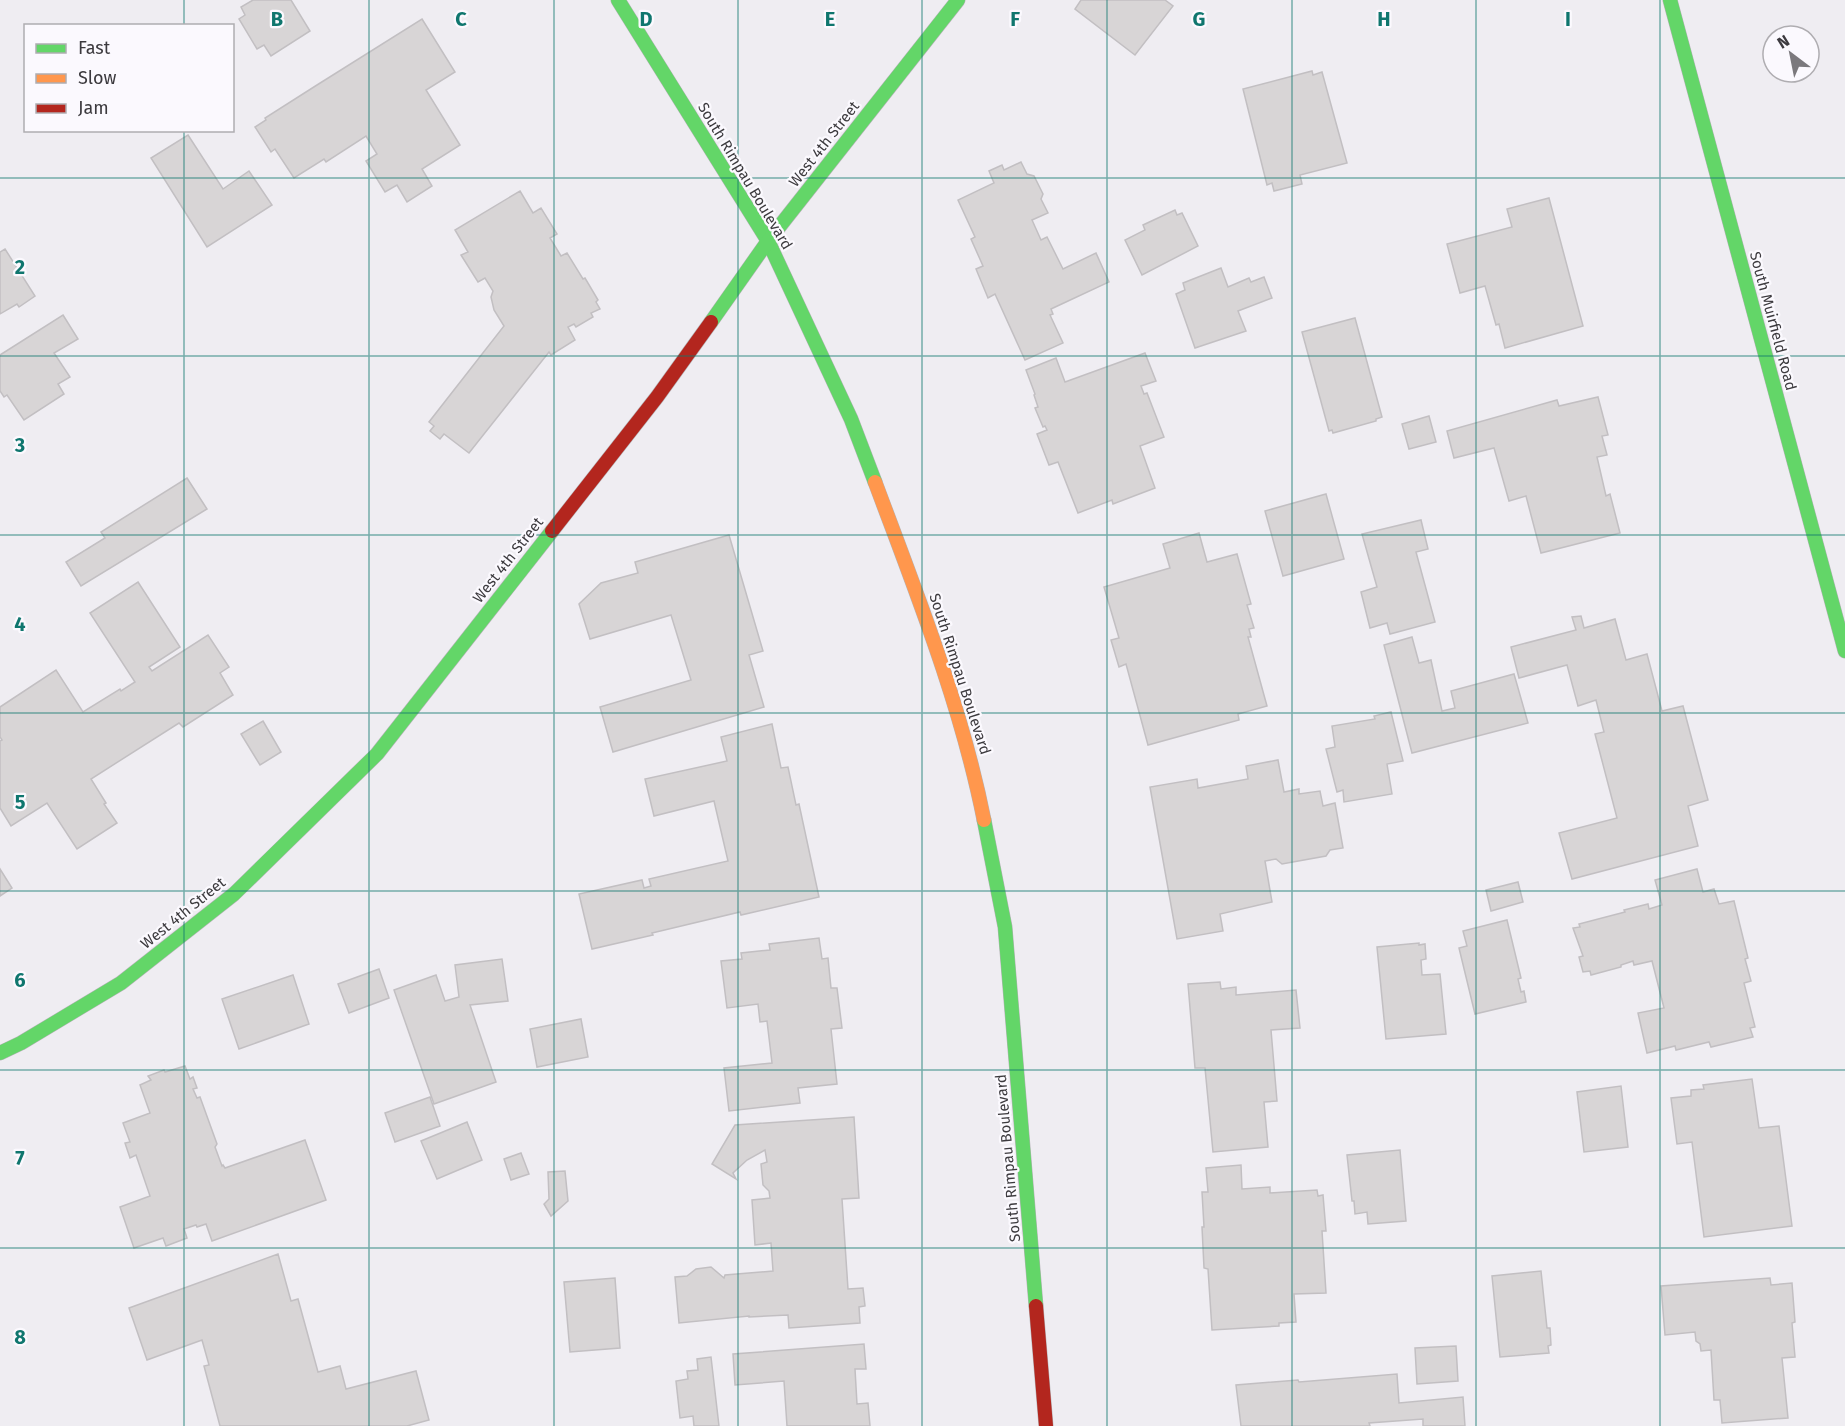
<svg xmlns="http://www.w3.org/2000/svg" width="1845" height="1426" viewBox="0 0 1845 1426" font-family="'Fira Sans',sans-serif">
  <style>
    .building { fill: #d8d5d6; stroke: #c2bfc2; stroke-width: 1.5 }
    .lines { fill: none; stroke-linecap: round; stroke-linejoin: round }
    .fast-casing { stroke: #b4b3b6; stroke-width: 15 }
    .slow-casing { stroke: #b4b3b6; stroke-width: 15 }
    .jam-casing { stroke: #b4b3b6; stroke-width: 15 }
    .fast { stroke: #63d668; stroke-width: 14 }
    .slow { stroke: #ff974d; stroke-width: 14 }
    .jam { stroke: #b3261e; stroke-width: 14 }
    .grid { fill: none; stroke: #0f766e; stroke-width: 1.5; stroke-opacity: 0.55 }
    .labels { text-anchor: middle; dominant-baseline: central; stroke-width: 4.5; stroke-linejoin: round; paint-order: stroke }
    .street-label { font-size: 15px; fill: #3c3a3e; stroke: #fbf9fe }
    .grid-label { font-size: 20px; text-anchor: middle; font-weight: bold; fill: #0f766e; stroke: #fbf9fe; stroke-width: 4.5; stroke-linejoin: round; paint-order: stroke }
  </style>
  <rect width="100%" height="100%" fill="#efedf2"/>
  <g class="building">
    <path d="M253 0H291L310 31 271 56 264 45 257 49 239 19 245 15 241 7Z"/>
    <path d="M1081 0H1165L1173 6 1135 55 1075 9Z"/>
    <path d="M422 19 455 72 426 90 460 145 422 169 432 186 407 202 397 185 385 192 366 161 377 154 366 136 326 162 324 159 294 178 275 149 271 152 255 127 266 120 265 118 317 85Z"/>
    <path d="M1312 71 1313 75 1322 72 1347 163 1300 175 1302 184 1274 191 1272 183 1267 185 1243 89Z"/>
    <path d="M188 135 223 189 249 171 272 205 207 247 151 158Z"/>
    <path d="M1021 162 1027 174 1034 176 1043 194 1041 199 1048 213 1032 220 1041 240 1047 237 1063 269 1096 253 1109 282 1051 309 1053 314 1050 315 1063 343 1025 360 995 294 988 298 976 269 983 266 971 239 975 237 958 200 994 183 989 171 1002 165 1004 170Z"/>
    <path d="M520 191 533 213 541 208 557 234 550 238 561 256 567 253 583 279 585 278 598 300 596 302 600 309 591 313 593 317 576 327 574 324 568 327 575 340 551 355 549 352 469 453 444 434 440 439 430 431 434 426 429 422 504 326 494 310 491 297 493 291 485 278 478 282 461 255 468 252 455 230Z"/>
    <path d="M1549 198 1583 326 1505 348 1499 324 1496 325 1485 286 1460 293 1447 244 1512 227 1507 209Z"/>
    <path d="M1175 210 1177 215 1182 213 1198 246 1142 275 1125 240 1145 230 1143 225Z"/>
    <path d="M5 249 35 296 19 307 17 304 0 314V252Z"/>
    <path d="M1221 268 1228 287 1249 278 1251 282 1264 277 1272 298 1238 311 1246 331 1195 348 1176 294 1185 290 1183 283Z"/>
    <path d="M63 315 78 339 54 353 70 377 58 384 64 394 24 420 7 395 4 397 0 391V355Z"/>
    <path d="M1355 318 1382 417 1376 419V421L1333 433 1332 430 1329 431 1302 332Z"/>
    <path d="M1145 353 1156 381 1141 386 1144 394 1147 393 1164 437 1140 446 1155 488 1113 504 1112 500 1078 513 1058 462 1049 465 1037 434 1047 430 1045 426 1043 427 1035 408 1038 407 1034 395 1035 394 1026 370 1056 358 1065 382Z"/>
    <path d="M1598 397 1608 435 1602 436 1607 455 1597 457 1606 496 1610 494 1620 533 1541 553 1526 496 1509 501 1494 448 1454 458 1447 431 1557 400 1559 406Z"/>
    <path d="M1429 416 1436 442 1409 449 1402 424Z"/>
    <path d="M187 478 207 509 81 586 66 562 105 538 101 532Z"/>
    <path d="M1326 494 1344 559 1283 576 1265 511Z"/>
    <path d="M1421 520 1428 549 1416 552 1435 622 1390 634 1387 623 1370 628 1361 592 1377 587 1362 534Z"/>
    <path d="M1199 533 1207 562 1237 554 1251 604 1247 605 1254 628 1249 629 1251 637H1248L1267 706 1238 714 1239 720 1148 745 1126 664 1119 667 1111 640 1119 638 1104 587 1170 568 1163 544Z"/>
    <path d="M729 535 763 651 749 655 764 707 613 752 600 707 691 680 671 615 590 639 579 604 601 583 638 573 635 562Z"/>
    <path d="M138 582 180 647 149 667 152 671 208 635 229 667 220 673 233 695 183 727 179 723 91 779 106 803 104 804 117 823 77 849 47 803 11 826 0 808V741L2 740 0 737V707L56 670 83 712 120 689 121 691 135 682 90 613Z"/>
    <path d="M1581 616 1584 628 1615 619 1626 660 1647 654 1662 711 1683 706 1708 800 1688 806 1698 846 1572 879 1559 833 1617 818 1595 734 1604 732 1596 700 1578 706 1567 665 1519 678 1511 647 1576 630 1572 617Z"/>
    <path d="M1412 637 1419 663 1431 660 1442 711 1455 708 1451 691 1514 674 1528 723 1412 753 1384 645Z"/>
    <path d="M1391 712 1403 761 1387 764 1392 794 1344 802 1343 790 1337 792 1326 749 1335 747 1332 726 1375 719 1374 716Z"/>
    <path d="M263 721 281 752 260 765 241 734Z"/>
    <path d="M772 724 781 768 788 767 796 805 799 804 819 897 741 915 740 912 652 933 653 935 592 949 579 894 642 880 644 888 651 886 649 879 728 861 714 801 654 816 645 779 727 761 721 737Z"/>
    <path d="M1278 760 1284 792 1299 789V794L1320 791 1323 806 1335 803 1343 848 1330 850 1326 856 1282 864 1276 859 1265 861 1272 902 1220 914 1223 931 1177 939 1150 787 1197 779 1198 788 1248 779 1246 766Z"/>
    <path d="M0 869 12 888 0 896Z"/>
    <path d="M1697 869 1703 892 1714 889 1719 904 1734 901 1748 958 1745 959 1751 981 1744 983 1755 1027 1750 1028 1753 1037 1711 1047 1709 1042 1676 1050 1675 1046 1647 1053 1638 1013 1664 1008 1652 961 1634 965 1633 961 1621 965V967L1591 975 1590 971 1583 972 1579 957 1583 956 1573 928 1580 927 1579 924 1625 912 1624 910 1648 904 1649 909 1662 905 1655 880Z"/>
    <path d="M1518 882 1523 902 1491 911 1486 890Z"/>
    <path d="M1507 920 1521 978 1518 979 1521 992 1524 991 1526 1002 1475 1014 1459 948 1467 946 1463 931Z"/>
    <path d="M819 938 822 959 828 958 831 988H837L842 1028 831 1029 837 1084 798 1088 800 1103 729 1111 724 1068 772 1063 767 1021 760 1022 758 1004 727 1008 721 961 742 959 741 953 770 950 769 944Z"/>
    <path d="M1419 943V945L1425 944 1426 959 1421 960 1422 975 1440 974 1446 1034 1386 1039 1377 947Z"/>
    <path d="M502 959 508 1001 470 1005 496 1082 434 1104 394 990 436 975 445 1001 459 997 455 965Z"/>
    <path d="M379 969 389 998 349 1013 338 984Z"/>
    <path d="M293 975 309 1024 239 1049 222 999Z"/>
    <path d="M1220 982 1221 989 1236 987V995L1296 990 1300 1028 1271 1030 1277 1101 1264 1102 1268 1147 1213 1152 1205 1068H1195L1188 984Z"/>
    <path d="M581 1019 588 1057 537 1067 530 1029Z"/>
    <path d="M185 1066 190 1079 193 1077 197 1088 193 1089 197 1098 200 1097 217 1144 215 1147 222 1166 223 1165 225 1168 305 1140 326 1200 212 1241 206 1224 197 1227 196 1225 184 1229 187 1238 166 1246 163 1238 134 1248 120 1207 150 1196 136 1155 130 1158 125 1143 130 1142 123 1123 150 1113 140 1085 151 1080 148 1076 164 1070 165 1072Z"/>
    <path d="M1752 1079 1759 1128 1779 1126 1792 1226 1704 1237 1692 1142 1677 1144 1671 1098 1691 1096V1090L1704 1089 1703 1085Z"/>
    <path d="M1621 1086 1628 1147 1584 1152 1577 1092Z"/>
    <path d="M430 1097 440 1126 395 1142 385 1113Z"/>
    <path d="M854 1117 859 1198 842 1199 848 1289 863 1288 865 1306 859 1307 860 1323 789 1328 788 1315 749 1317V1316L679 1323 675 1277 687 1276 696 1269 711 1267 724 1278 725 1275 773 1271 771 1243 755 1245 752 1200 770 1198 769 1191 763 1185 761 1164 767 1162 765 1150 747 1160 733 1173 736 1179 712 1164 735 1125Z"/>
    <path d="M467 1122 482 1160 437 1179 421 1141Z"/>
    <path d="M1400 1150 1406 1221 1368 1224 1367 1212 1355 1214 1354 1201H1352L1347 1155Z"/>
    <path d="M521 1153 529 1174 511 1180 504 1159Z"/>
    <path d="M1241 1165 1242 1189 1270 1187V1193L1317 1190 1318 1196 1323 1195 1326 1231H1322L1326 1293 1294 1294 1296 1322 1279 1323V1326L1212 1330 1208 1269 1204 1268 1202 1227H1204L1202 1192H1208L1206 1168Z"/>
    <path d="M565 1171 568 1201 551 1216 544 1204 549 1199 548 1172Z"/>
    <path d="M278 1254 291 1301 298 1299 318 1372 340 1366 346 1389 416 1371 429 1420 407 1426H220L204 1366 209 1365 202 1340 147 1360 129 1308Z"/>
    <path d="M1541 1271 1547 1328H1550L1551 1345 1548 1346 1549 1353 1500 1357 1492 1276Z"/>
    <path d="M615 1278 620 1348 570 1352 564 1282Z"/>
    <path d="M1770 1278 1771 1285 1792 1283 1795 1322 1792 1323 1795 1357 1782 1358 1788 1418 1722 1423 1720 1400H1714L1711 1350 1701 1351 1700 1344 1696 1341 1695 1332 1665 1335 1661 1286Z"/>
    <path d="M864 1344 866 1369H855L857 1404 868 1403 870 1426H787L784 1381 735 1385 733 1354Z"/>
    <path d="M1456 1346 1458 1381 1417 1384 1415 1348Z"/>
    <path d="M711 1357 719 1426H694L693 1416 680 1418 676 1381 688 1379 687 1371 698 1370 697 1359Z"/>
    <path d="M1397 1374 1399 1403 1463 1397 1465 1426H1423V1419L1369 1423 1370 1426H1241L1236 1385 1298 1380 1299 1382Z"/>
  </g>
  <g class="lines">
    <g class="fast-casing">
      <g id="fast">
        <path d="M618 0 768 241 851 419 875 482"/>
        <path d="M1670 0 1845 651"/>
        <path d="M711 322 768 241 958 0"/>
        <path d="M984 820 1005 927 1036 1306"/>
        <path d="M0 1053 21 1043 121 983 234 894 377 754 552 531"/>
      </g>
    </g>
    <g class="slow-casing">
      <path id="slow" d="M875 482C916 592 961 704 984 820"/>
    </g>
    <g class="jam-casing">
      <g id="jam">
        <path d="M552 531 657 397 711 322"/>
        <path d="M1036 1306 1046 1426"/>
      </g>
    </g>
    <use href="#fast" class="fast"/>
    <use href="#slow" class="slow"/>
    <use href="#jam" class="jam"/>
  </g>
  <path class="grid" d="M184 0V26M369 0V1426M554 0V1426M738 0V1426M922 0V1426M1107 0V1426M1292 0V1426M1476 0V1426M1660 0V1426M184 130V1426M0 178H1845M0 356H1845M0 535H1845M0 713H1845M0 891H1845M0 1070H1845M0 1248H1845"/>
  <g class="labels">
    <g class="street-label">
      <text transform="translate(824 144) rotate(-52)">West 4th Street</text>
      <text transform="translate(745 176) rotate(59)">South Rimpau Boulevard</text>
      <text transform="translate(1773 321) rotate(75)">South Muirfield Road</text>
      <text transform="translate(508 560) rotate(-52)">West 4th Street</text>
      <text transform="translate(960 674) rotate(72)">South Rimpau Boulevard</text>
      <text transform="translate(183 913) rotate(-39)">West 4th Street</text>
      <text transform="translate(1008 1158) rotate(-95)">South Rimpau Boulevard</text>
    </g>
  </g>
  <g class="grid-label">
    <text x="277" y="26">B</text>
    <text x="461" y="26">C</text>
    <text x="646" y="26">D</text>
    <text x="830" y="26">E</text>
    <text x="1015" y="26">F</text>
    <text x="1199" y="26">G</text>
    <text x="1384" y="26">H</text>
    <text x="1568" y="26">I</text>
    <text x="20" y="274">2</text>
    <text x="20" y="452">3</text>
    <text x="20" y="631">4</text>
    <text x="20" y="809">5</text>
    <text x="20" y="987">6</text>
    <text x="20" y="1165">7</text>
    <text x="20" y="1344">8</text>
  </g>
  <rect x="24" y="24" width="210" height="108" fill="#fbf9fe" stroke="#afadb1" stroke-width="1.5"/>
  <rect x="36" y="44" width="30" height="9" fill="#63d668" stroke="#afadb1" stroke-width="1.5"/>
  <text x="78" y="54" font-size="18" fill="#3c3a3e">Fast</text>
  <rect x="36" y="74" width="30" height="9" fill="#ff974d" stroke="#afadb1" stroke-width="1.5"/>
  <text x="78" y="84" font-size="18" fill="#3c3a3e">Slow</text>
  <rect x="36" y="104" width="30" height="9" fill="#b3261e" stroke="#afadb1" stroke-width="1.5"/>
  <text x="78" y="114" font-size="18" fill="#3c3a3e">Jam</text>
  <g transform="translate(1791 54) rotate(328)"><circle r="28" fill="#fbf9fe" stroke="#afadb1" stroke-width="1.5"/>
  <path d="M0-4.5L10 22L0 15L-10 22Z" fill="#7b797d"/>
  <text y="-9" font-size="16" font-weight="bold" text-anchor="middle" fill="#3c3a3e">N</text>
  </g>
</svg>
